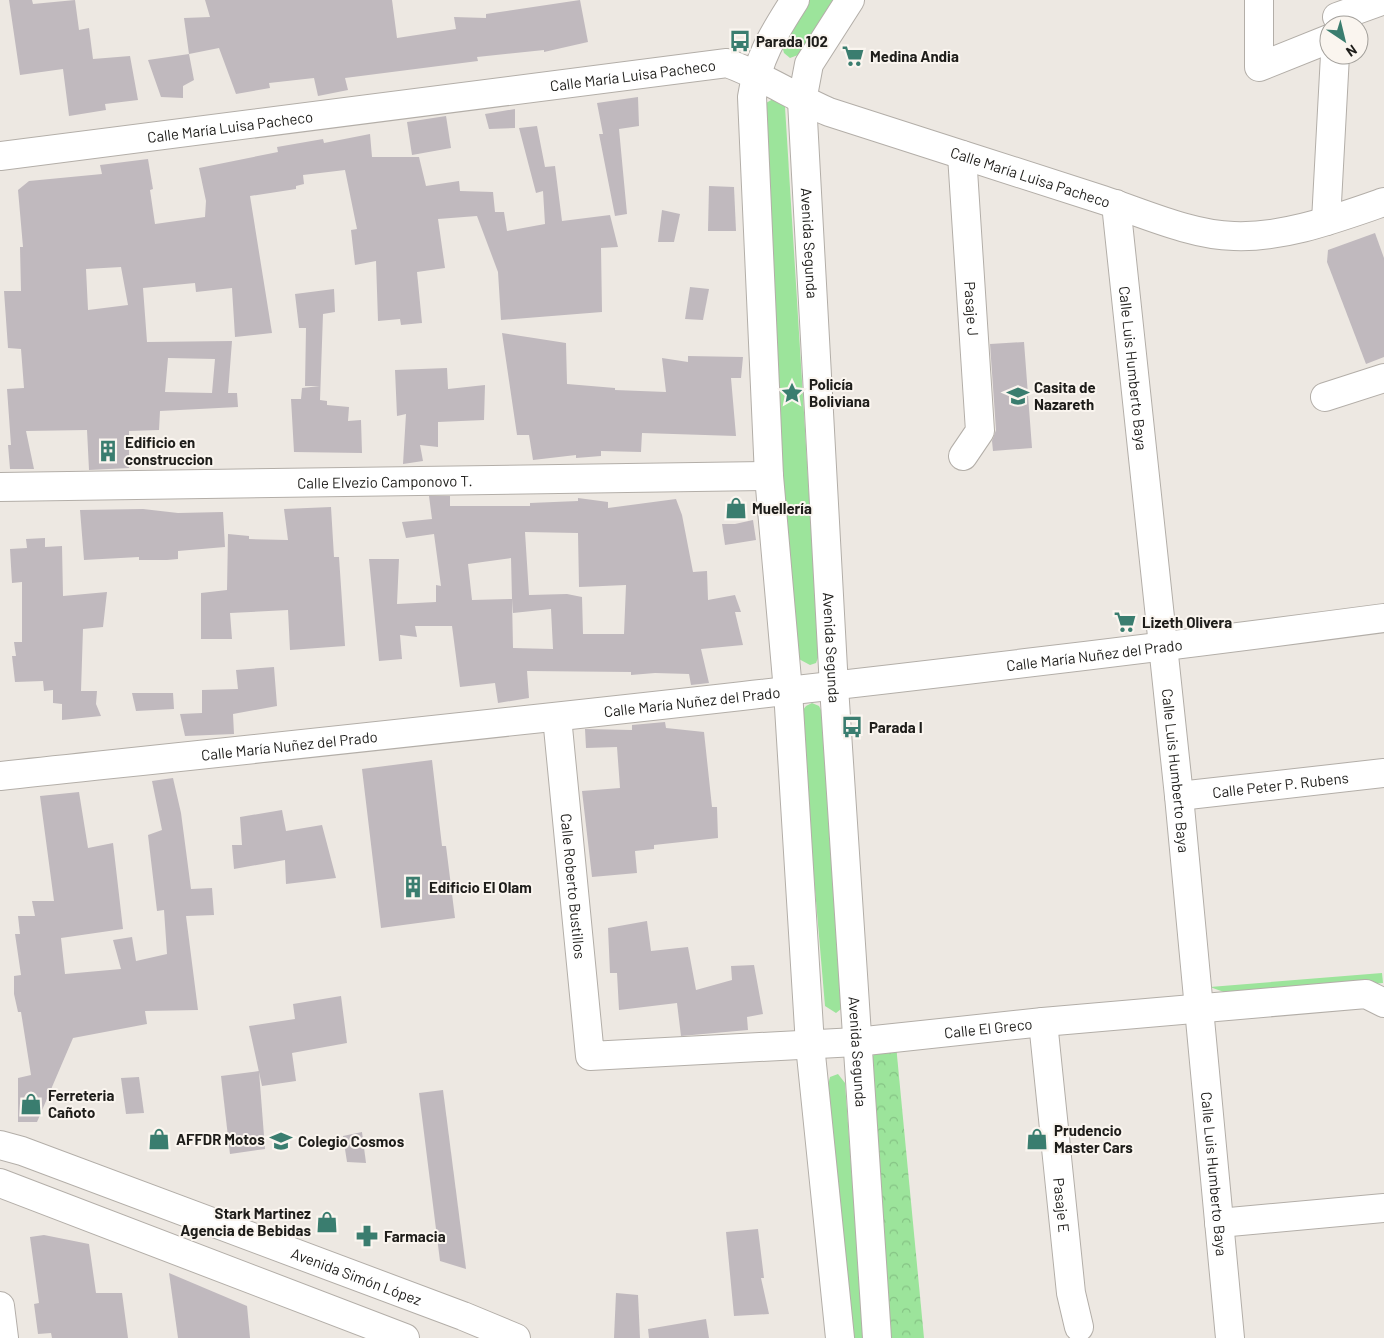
<svg xmlns="http://www.w3.org/2000/svg" width="1384" height="1338" viewBox="0 0 1384 1338" font-family="Barlow,sans-serif">
  <style>
    .green { fill: #9ce49b }
    .park { fill: url(#park-crowns) }
    .building { fill: #c0b9be; fill-rule: evenodd }
    .lines { fill: none; stroke-linecap: round; stroke-linejoin: round }
    .minor-casing { stroke: #b3aea8; stroke-width: 30 }
    .major-casing { stroke: #b3aea8; stroke-width: 30 }
    .minor { stroke: #fff; stroke-width: 28 }
    .major { stroke: #fff; stroke-width: 28 }
    .labels { text-anchor: middle; dominant-baseline: central; stroke-width: 4; stroke-linejoin: round; paint-order: stroke }
    .poi-label { font-size: 15px; font-weight: bold; fill: #1e1d1a; stroke: #faf5ef; text-anchor: start }
    .street-label { font-size: 15px; fill: #1e1d1a; stroke: #faf5ef }
  </style>
  <defs>
    <pattern id="park-crowns" width="20" height="18" patternUnits="userSpaceOnUse" patternTransform="scale(1.25)"><rect width="20" height="18" fill="#9ce49b"/><path d="M2 6a3 3 0 1 1 6 0M12 15a3 3 0 1 1 6 0" fill="none" stroke="#86c385"/></pattern>
  </defs>
  <rect width="100%" height="100%" fill="#ede8e2"/>
  <g class="green">
    <path d="M810 0H833L798 55 790 58 784 53 782 46Z"/>
    <path d="M773 99 781 102 785 107 819 655 816 663 810 665 797 658 782 482 766 103Z"/>
    <path d="M812 703 819 706 822 712 844 1003 841 1009 836 1013 825 1006 800 714 806 706Z"/>
    <path d="M1382 973 1383 983 1235 996 1210 987Z"/>
    <path d="M838 1074 845 1083 864 1338H846L828 1085 830 1077Z"/>
  </g>
  <path class="park" d="M896 1045 924 1338H891L869 1062 875 1053Z"/>
  <g class="building">
    <path d="M9 0H32L33 4 75 0 79 30 89 28 93 59 130 56 138 100 105 104 106 110 69 116 63 69 20 75Z"/>
    <path d="M205 0H392L397 38 456 29 454 17 486 18V14L580 0 588 42 544 52V50L477 57 478 61 345 78 348 90 318 96 314 78 269 83 270 88 236 94 219 48 189 54 184 18 210 17Z"/>
    <path d="M189 54 194 80 183 86V98L161 97 148 60Z"/>
    <path d="M638 97 639 126 619 129 627 214 615 216 599 134H603L597 103Z"/>
    <path d="M515 109V128L489 129 485 114Z"/>
    <path d="M446 116 451 148 412 155 407 122Z"/>
    <path d="M537 126 545 167 555 166 562 221 610 215 618 247 601 248 602 312 501 320 498 272 477 216 438 219 445 268 417 272 422 323 401 325 400 319 378 321 376 261 355 265 351 230 357 229 345 170 303 175 304 184 296 186V189L250 196 272 333 235 337 232 288 196 292 195 283 143 288 147 342 232 341 228 393H237L238 407 160 411 159 430 129 431V468L89 470 87 430 26 431 34 469H10L8 445H11L7 389 24 388 21 349 8 348 4 291H21L20 247H23L18 190 29 181 102 174 100 165 148 159 153 189 150 190 155 224 205 217 206 201 199 168 278 152 277 147 323 139 324 143 370 134 372 157H419L426 186 459 181 460 191 493 192 495 212H504L507 231 545 224 543 191 536 193 519 128ZM121 267 128 305 88 310 86 269ZM168 358 215 359 212 393 165 392Z"/>
    <path d="M709 186 734 187 736 231H708Z"/>
    <path d="M662 210 680 214 674 242H658Z"/>
    <path d="M1375 233 1384 258V357L1366 364 1327 262 1328 250Z"/>
    <path d="M690 287 709 289 703 320 685 319Z"/>
    <path d="M334 289 335 312 323 314 320 400 327 401V405L349 407 348 421 361 420 362 453 294 452 291 399H301L302 388 320 386H305L306 328H299L295 294Z"/>
    <path d="M502 333 566 343 567 384 615 388V390L666 392 662 358 688 362V356L743 357 741 378H731L736 436 642 433 641 452 601 451V456L576 458V455L533 460 529 435H517Z"/>
    <path d="M1024 342 1032 448 993 451 992 441 996 430 990 344Z"/>
    <path d="M447 368 448 389 485 385 484 420 438 422V447L420 445 423 461 403 464 406 414 397 416 395 370Z"/>
    <path d="M429 496H450V506H530V503L578 501V498L608 502V508L676 499 682 515 693 572 707 571 708 600 735 595 741 612H735L743 645 701 649 709 683 691 685 689 674 655 673 631 675V672L527 671 529 698 498 703 495 683 460 687 452 626H415L417 637 400 635 402 659 379 661 369 559H399L397 604 436 602V585L441 586 434 534 406 538 402 522 432 519ZM525 532 578 533 579 587 626 585 624 634H583L582 597 567 594 529 595ZM511 558 512 599 472 600 468 564ZM512 599 513 613 551 609 553 649 513 648Z"/>
    <path d="M331 507 334 557H339L345 646 290 650 288 610 230 613 232 639H201V593L227 590 228 534 249 536V539L288 540 284 509Z"/>
    <path d="M143 509 178 513 223 512 225 547 178 551V559L167 560H139V557L84 560 80 510Z"/>
    <path d="M753 520 756 540 725 545 722 524H735Z"/>
    <path d="M45 538V547L62 546 63 596 107 592 103 627 83 629 81 691H97L96 704 101 716 62 720V704L53 703V690L44 691 43 681 15 682 12 656H16L14 642H22V582L12 583 10 549 27 548 26 539Z"/>
    <path d="M274 667 277 706 233 714 234 734 185 736 180 714 202 713V690L238 689 236 670Z"/>
    <path d="M132 693H173L174 709 136 711Z"/>
    <path d="M665 722 666 728 704 732 712 807H717L718 838 654 845V849L635 851 637 873 592 877 582 791 620 788 617 747 586 748 585 729 632 730V725Z"/>
    <path d="M432 760 442 846H446L455 918 381 928 362 769Z"/>
    <path d="M173 778 181 813 191 889 212 888 214 915 186 916 198 1010 145 1011 147 1024 73 1038 37 1122H18V1078L31 1075 21 1012H18L14 994V976L21 975 15 934H20L18 916H35L32 901H54L40 796 79 792 88 848 113 843 123 929 61 938 65 974 121 969 113 940 132 937 136 961 167 954 164 910 157 911 148 835 162 830 152 781Z"/>
    <path d="M282 810 286 831 322 825 336 878 286 884 285 860 234 869 232 845H242L240 817Z"/>
    <path d="M647 921 651 951 688 947 696 990 732 980 731 966 754 965 763 1014 747 1017 748 1030 681 1036 677 1003 619 1010 617 973H610L608 928Z"/>
    <path d="M341 996 347 1043 292 1053 296 1081 262 1086 249 1026 295 1019 293 1004Z"/>
    <path d="M259 1071 265 1149 230 1154 221 1076Z"/>
    <path d="M139 1077 144 1113 126 1114 121 1078Z"/>
    <path d="M443 1090 466 1269 440 1261 419 1093Z"/>
    <path d="M362 1132 366 1163 347 1162 343 1136Z"/>
    <path d="M758 1229 764 1278H761L769 1314 734 1316 726 1232Z"/>
    <path d="M44 1235 89 1244 96 1293H122L128 1338H52L51 1333 38 1334 34 1304 39 1303 30 1237Z"/>
    <path d="M169 1273 247 1306 250 1338H178Z"/>
    <path d="M616 1293 638 1295 640 1338H614Z"/>
    <path d="M706 1319 709 1338H649L648 1329Z"/>
  </g>
  <g class="lines">
    <g class="minor-casing">
      <g id="minor">
        <path d="M1259 0V67L1329 39"/>
        <path d="M1337 17 1384 0"/>
        <path id="s1" d="M962 155 980 431 963 456"/>
        <path id="s2" d="M0 156 727 63C763 76 794 97 829 112 920 141 1012 171 1103 200 1143 213 1191 235 1234 236 1285 238 1337 218 1384 202"/>
        <path id="s3" d="M1116 204 1179 796 1230 1338"/>
        <path d="M1326 221 1335 55"/>
        <path d="M1325 397 1384 378"/>
        <path id="s4" d="M0 487 769 476"/>
        <path id="s5" d="M557 717 590 1056 856 1042 1043 1022 1366 994 1384 1003"/>
        <path id="s6" d="M0 776C462 727 924 679 1384 618"/>
        <path id="s7" d="M1179 796 1384 773"/>
        <path id="s8" d="M1043 1022 1071 1293 1079 1327"/>
        <path d="M1219 1223 1384 1208"/>
        <path d="M0 1306 4 1338"/>
      </g>
    </g>
    <g class="major-casing">
      <g id="major">
        <path d="M795 0C774 33 758 57 752 97L769 476 788 691 810 1045 840 1338"/>
        <path id="s9" d="M850 0 809 64 802 101 834 687 877 1338"/>
        <path id="s10" d="M0 1145 22 1151 463 1316 516 1338"/>
        <path d="M0 1183 405 1338"/>
      </g>
    </g>
    <use href="#minor" class="minor"/>
    <use href="#major" class="major"/>
  </g>
  <defs>
    <g id="bus-bare" transform="scale(1.725)"><path d="M-5-6H5V4H4V6H2V4H-2V6H-4V4H-5ZM-3.5-4V0h7V-4ZM-3.5 1.2v1.5H-2V1.2ZM2 1.2v1.5H3.5V1.2Z" fill="#3a7d6f" stroke="#faf5ef" stroke-width="2.5" paint-order="stroke"/></g>
    <g id="supermarket-bare" transform="scale(1.725)"><path d="M-6-5.5h2.5l.6 2H6L4.5 2H-2.5L-4.4-4H-6ZM-1.5 3.2a1.3 1.3 0 1 0 .1 0ZM3 3.2a1.3 1.3 0 1 0 .1 0Z" fill="#3a7d6f" stroke="#faf5ef" stroke-width="2.5" paint-order="stroke"/></g>
    <g id="sight-bare" transform="scale(1.725)"><path d="M0-6L1.8-2.2L6-1.7L2.9 1.2L3.7 5.4L0 3.3L-3.7 5.4L-2.9 1.2L-6-1.7L-1.8-2.2Z" fill="#3a7d6f" stroke="#faf5ef" stroke-width="2.5" paint-order="stroke"/></g>
    <g id="school-bare" transform="scale(1.725)"><path d="M0-5L7-2L0 1L-7-2ZM-4 1L0 2.5L4 1V4Q0 6-4 4Z" fill="#3a7d6f" stroke="#faf5ef" stroke-width="2.5" paint-order="stroke"/></g>
    <g id="building-bare" transform="scale(1.725)"><path d="M-4-6H4V6H1V3H-1V6H-4ZM-2.5-4.3h1.7v1.8h-1.7ZM.8-4.3h1.7v1.8H.8ZM-2.5-1h1.7V.8h-1.7ZM.8-1h1.7V.8H.8Z" fill="#3a7d6f" stroke="#faf5ef" stroke-width="2.5" paint-order="stroke"/></g>
    <g id="shop-bare" transform="scale(1.725)"><path d="M-5-2.5h2.3a2.7 3.5 0 0 1 5.4 0H5L5.5 6h-11ZM-1.5-2.5h3a1.5 2.3 0 0 0-3 0Z" fill="#3a7d6f" stroke="#faf5ef" stroke-width="2.5" paint-order="stroke"/></g>
    <g id="pharmacy-bare" transform="scale(1.725)"><path d="M-2-6h4v4h4v4h-4v4h-4v-4h-4v-4h4Z" fill="#3a7d6f" stroke="#faf5ef" stroke-width="2.5" paint-order="stroke"/></g>
  </defs>
  <g fill-rule="evenodd">
    <use href="#bus-bare" x="740" y="41"/>
    <use href="#supermarket-bare" x="853" y="56"/>
    <use href="#sight-bare" x="792" y="393"/>
    <use href="#school-bare" x="1018" y="396"/>
    <use href="#building-bare" x="108" y="451"/>
    <use href="#shop-bare" x="736" y="508"/>
    <use href="#supermarket-bare" x="1125" y="622"/>
    <use href="#bus-bare" x="852" y="727"/>
    <use href="#building-bare" x="413" y="887"/>
    <use href="#shop-bare" x="31" y="1104"/>
    <use href="#shop-bare" x="159" y="1139"/>
    <use href="#shop-bare" x="1037" y="1139"/>
    <use href="#school-bare" x="281" y="1141"/>
    <use href="#shop-bare" x="327" y="1222"/>
    <use href="#pharmacy-bare" x="367" y="1236"/>
  </g>
  <g class="labels">
    <g class="poi-label">
      <text x="756" y="41">Parada 102</text>
      <text x="870" y="56">Medina Andia</text>
      <text x="809" y="384">Policía<tspan x="809" dy="17">Boliviana</tspan></text>
      <text x="1034" y="387">Casita de<tspan x="1034" dy="17">Nazareth</tspan></text>
      <text x="125" y="442">Edificio en<tspan x="125" dy="17">construccion</tspan></text>
      <text x="752" y="508">Muellería</text>
      <text x="1142" y="622">Lizeth Olivera</text>
      <text x="869" y="727">Parada I</text>
      <text x="429" y="887">Edificio El Olam</text>
      <text x="48" y="1095">Ferreteria<tspan x="48" dy="17">Cañoto</tspan></text>
      <text x="1054" y="1130">Prudencio<tspan x="1054" dy="17">Master Cars</tspan></text>
      <text x="176" y="1139">AFFDR Motos</text>
      <text x="298" y="1141">Colegio Cosmos</text>
      <text x="311" y="1213" text-anchor="end">Stark Martinez<tspan x="311" dy="17">Agencia de Bebidas</tspan></text>
      <text x="384" y="1236">Farmacia</text>
    </g>
    <g class="street-label">
      <text stroke="none"><textPath href="#s2" startOffset="638">Calle María Luisa Pacheco</textPath></text>
      <text stroke="none"><textPath href="#s2" startOffset="232">Calle María Luisa Pacheco</textPath></text>
      <text stroke="none"><textPath href="#s2" startOffset="1058">Calle María Luisa Pacheco</textPath></text>
      <text stroke="none"><textPath href="#s9" startOffset="256">Avenida Segunda</textPath></text>
      <text stroke="none"><textPath href="#s1" startOffset="154">Pasaje J</textPath></text>
      <text stroke="none"><textPath href="#s3" startOffset="165">Calle Luis Humberto Baya</textPath></text>
      <text stroke="none"><textPath href="#s4" startOffset="385">Calle Elvezio Camponovo T.</textPath></text>
      <text stroke="none"><textPath href="#s9" startOffset="661">Avenida Segunda</textPath></text>
      <text stroke="none"><textPath href="#s6" startOffset="1101">Calle María Nuñez del Prado</textPath></text>
      <text stroke="none"><textPath href="#s6" startOffset="696">Calle María Nuñez del Prado</textPath></text>
      <text stroke="none"><textPath href="#s6" startOffset="291">Calle María Nuñez del Prado</textPath></text>
      <text stroke="none"><textPath href="#s3" startOffset="570">Calle Luis Humberto Baya</textPath></text>
      <text stroke="none"><textPath href="#s7" startOffset="102">Calle Peter P. Rubens</textPath></text>
      <text stroke="none"><textPath href="#s5" startOffset="170">Calle Roberto Bustillos</textPath></text>
      <text stroke="none"><textPath href="#s5" startOffset="740">Calle El Greco</textPath></text>
      <text stroke="none"><textPath href="#s9" startOffset="1066">Avenida Segunda</textPath></text>
      <text stroke="none"><textPath href="#s3" startOffset="975">Calle Luis Humberto Baya</textPath></text>
      <text stroke="none"><textPath href="#s8" startOffset="184">Pasaje E</textPath></text>
      <text stroke="none"><textPath href="#s10" startOffset="380">Avenida Simón López</textPath></text>
    </g>
  </g>
  <g transform="translate(1344 40) rotate(145)"><circle r="24" fill="#faf5ef" stroke="#a29f9a"/>
  <path d="M0-4L9 19L0 12L-9 19Z" fill="#3a7d6f"/>
  <text y="-8" font-size="14" font-weight="bold" text-anchor="middle" fill="#1e1d1a">N</text>
  </g>
</svg>
